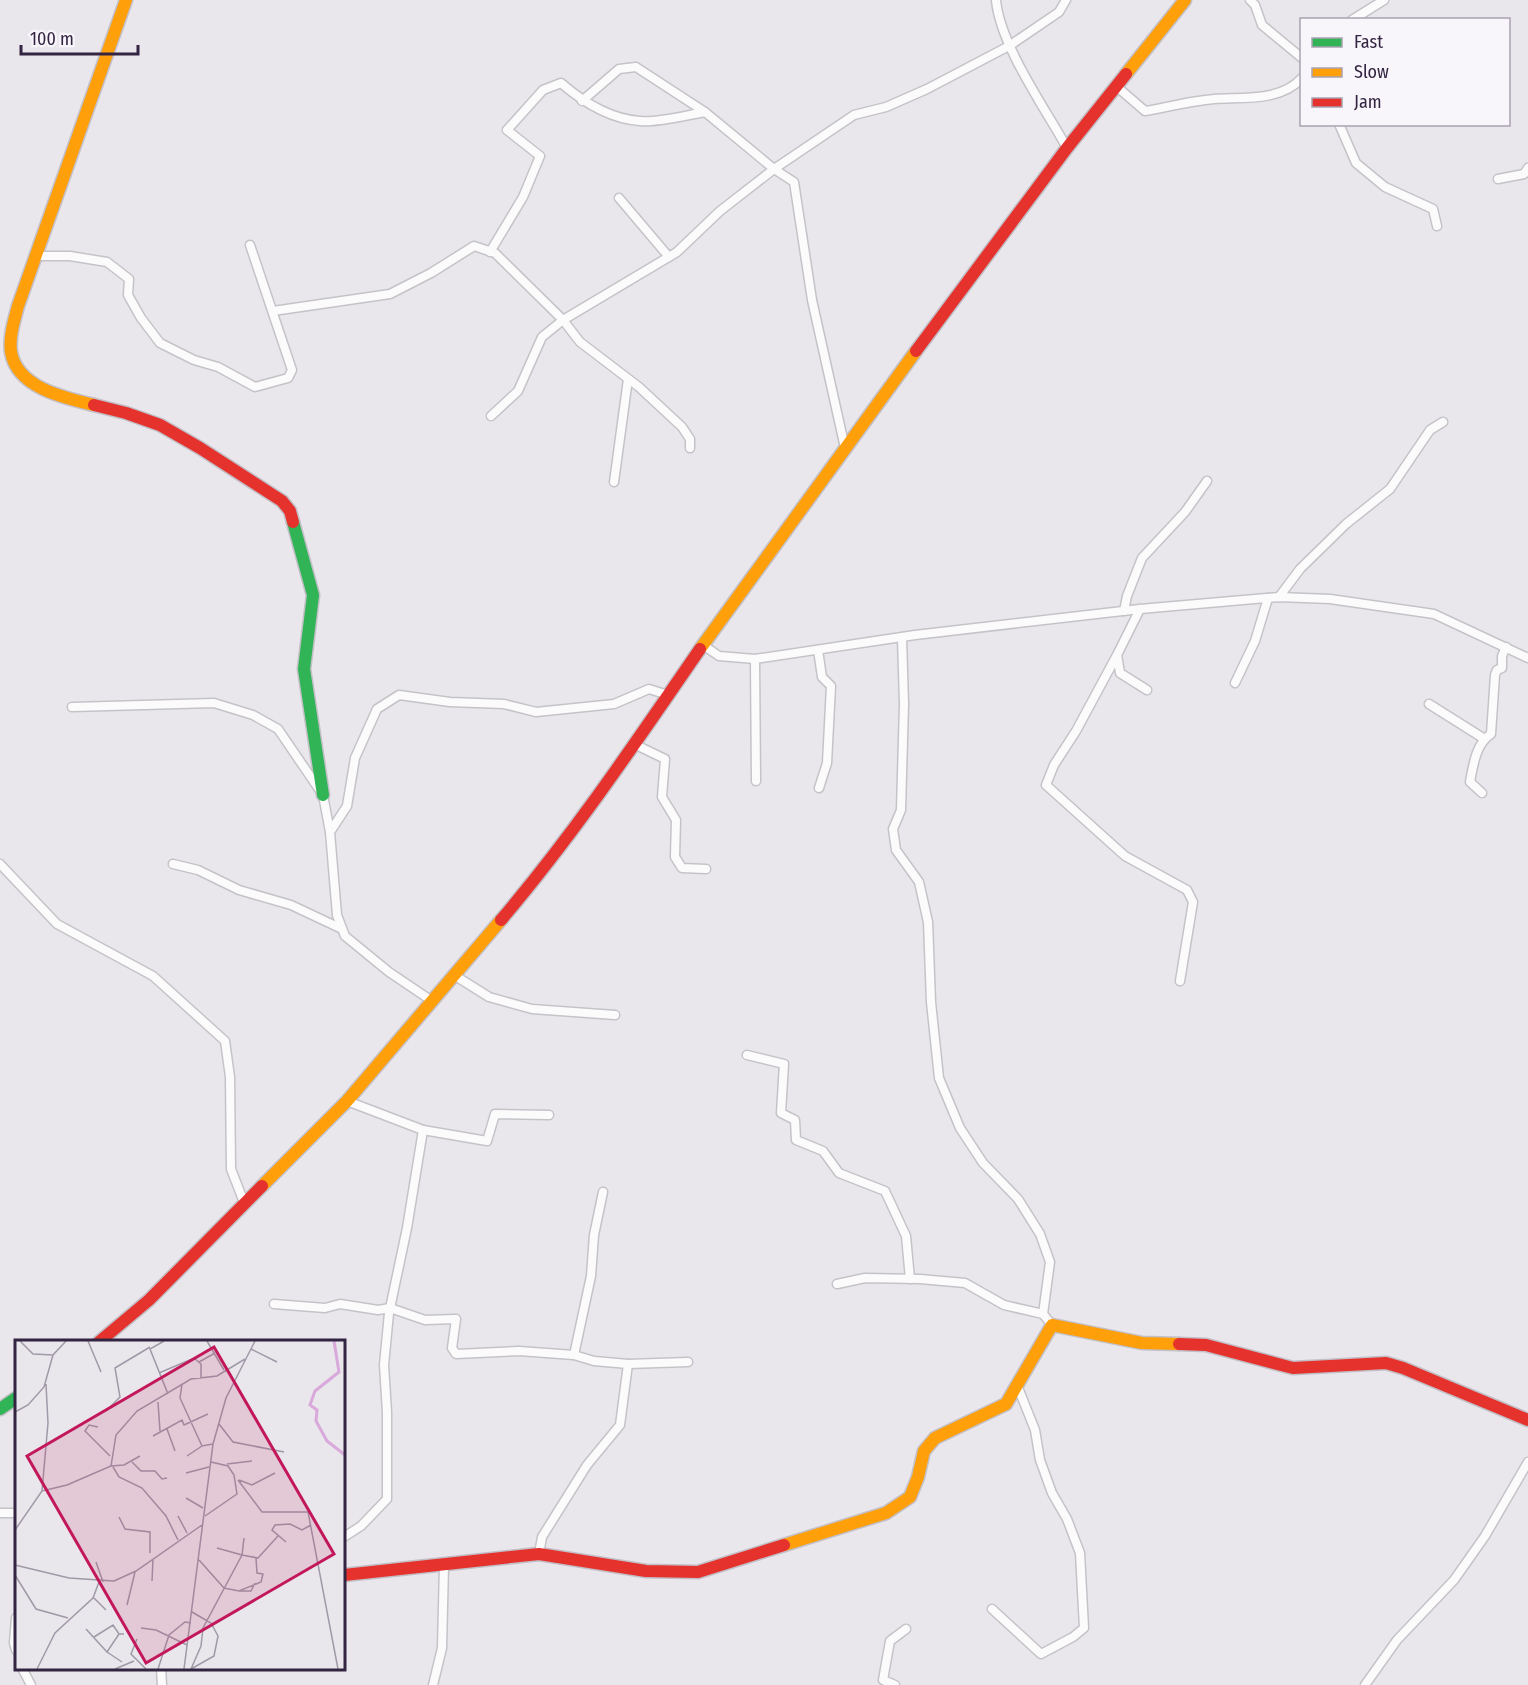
<svg xmlns="http://www.w3.org/2000/svg" width="1528" height="1685" viewBox="0 0 1528 1685" font-family="'Fira Sans Condensed',sans-serif">
  <style>
    .lines { fill: none; stroke-linecap: round; stroke-linejoin: round }
    .street-casing { stroke: #c5c3c8; stroke-width: 11 }
    .fast-casing { stroke: #c2bfc7; stroke-width: 15 }
    .slow-casing { stroke: #c2bfc7; stroke-width: 15 }
    .jam-casing { stroke: #c2bfc7; stroke-width: 15 }
    .street { stroke: #fcfbfc; stroke-width: 8 }
    .fast { stroke: #30b455; stroke-width: 12 }
    .slow { stroke: #ff9f0a; stroke-width: 12 }
    .jam { stroke: #e5322d; stroke-width: 12 }
    .inset-river { fill: none; stroke: #d8a9da; stroke-width: 3 }
    .inset-road { fill: none; stroke: #a099a8; stroke-width: 1.5 }
    .view { fill: #c2185b; fill-opacity: 0.15; stroke: #c2185b; stroke-width: 3 }
    .inset-edge { fill: none; stroke: #332441; stroke-width: 3 }
  </style>
  <rect width="100%" height="100%" fill="#e9e7ec"/>
  <g class="lines">
    <g class="street-casing">
      <g id="street">
        <path d="M996 0C1000 45 1045 108 1067 148"/>
        <path d="M1250 0 1255 5 1262 25 1302 58"/>
        <path d="M1352 20 1384 0"/>
        <path d="M1116 86 1145 111C1168 107 1191 101 1214 99 1243 97 1280 102 1302 78"/>
        <path d="M582 101 619 69 636 67 705 112"/>
        <path d="M1339 124 1356 163 1385 187 1433 209 1437 226"/>
        <path d="M1498 179 1524 174 1528 168"/>
        <path d="M619 198 669 257"/>
        <path d="M490 252 523 197 540 156 507 130 543 90 561 83C583 102 609 119 640 121 657 123 687 115 705 112L774 169 794 182 812 300 845 448"/>
        <path d="M35 256H70L107 262 129 279 128 295 141 318 160 343 194 360 218 367 255 387 288 378 292 370 250 245"/>
        <path d="M273 311 390 294 431 273 474 246 495 253 563 320 677 252 720 211 774 169 854 115 886 107 927 89 1009 46 1059 12 1066 0"/>
        <path d="M491 416 518 391 542 337 563 320 580 342 639 387 682 427 690 439V448"/>
        <path d="M614 482 628 379"/>
        <path d="M1279 597 1300 569 1346 524 1390 489 1430 430 1443 422"/>
        <path d="M1140 609 1117 655 1120 673 1147 690"/>
        <path d="M1124 611 1127 596 1142 558 1185 512 1207 481"/>
        <path d="M902 637 904 704 901 810 893 829 896 850 919 882 928 922 931 1002 939 1078 960 1128 983 1163 1018 1199 1040 1234 1050 1262 1043 1314"/>
        <path d="M703 645 719 656 755 659 915 635 1140 609 1279 597 1330 599 1434 614 1528 658"/>
        <path d="M818 650 822 677 831 686 827 763 819 788"/>
        <path d="M1117 655 1076 731 1054 765 1046 785 1125 856 1187 890 1193 902 1180 981"/>
        <path d="M755 659 756 781"/>
        <path d="M1235 683 1255 641 1268 598"/>
        <path d="M1429 704 1483 738"/>
        <path d="M72 707 214 703 253 715 278 729 323 795 330 832"/>
        <path d="M634 744 665 759 662 797 676 820 675 857 682 868 706 869"/>
        <path d="M1482 793 1470 782C1473 766 1476 743 1491 734L1495 675 1497 670 1502 668V656L1506 647"/>
        <path d="M0 864 57 924 153 976 225 1041 230 1077 231 1169 245 1205"/>
        <path d="M173 864 198 870 239 890 291 905 342 929"/>
        <path d="M454 975 489 997 532 1009 615 1015"/>
        <path d="M432 1001 389 972 345 936 337 915 330 832 347 806 355 758 377 709 399 695 450 702 504 704 536 712 614 704 649 689 668 695"/>
        <path d="M747 1055 784 1064 781 1113 795 1120 796 1140 823 1151 839 1173 885 1191 906 1236 910 1279"/>
        <path d="M423 1130 487 1141 495 1114 549 1115"/>
        <path d="M837 1284 865 1278 920 1279 965 1283 1004 1305 1043 1314 1052 1325"/>
        <path d="M274 1304 325 1308 340 1304 378 1310 390 1308 425 1320 456 1319 452 1348 456 1354 519 1351 574 1355 594 1361 628 1364 688 1362"/>
        <path d="M574 1355 591 1276 594 1235 603 1192"/>
        <path d="M0 1513H16"/>
        <path d="M344 1537 361 1526 387 1499V1412L384 1365 389 1313 407 1228 423 1130 347 1101"/>
        <path d="M539 1554 542 1537 587 1465 620 1425 628 1364"/>
        <path d="M992 1609 1041 1654 1073 1637 1084 1628 1080 1553 1067 1519 1052 1493 1040 1460 1035 1430 1017 1385"/>
        <path d="M16 1618 14 1643 16 1650"/>
        <path d="M22 1668 31 1685"/>
        <path d="M161 1668 162 1685"/>
        <path d="M433 1685 442 1648 444 1565"/>
        <path d="M895 1685 883 1680 890 1641 906 1629"/>
        <path d="M1365 1685 1397 1640 1454 1580 1485 1536 1528 1462"/>
      </g>
    </g>
    <g class="fast-casing">
      <g id="fast">
        <path d="M293 522 313 595 304 669 323 795"/>
        <path d="M0 1409 16 1398"/>
      </g>
    </g>
    <g class="slow-casing">
      <g id="slow">
        <path d="M1126 74 1185 0"/>
        <path d="M94 405C65 398 17 388 11 352 9 337 14 321 18 306L126 0"/>
        <path d="M700 649 916 351"/>
        <path d="M262 1186 347 1101 501 920"/>
        <path d="M784 1545 886 1513 910 1497 918 1477 924 1451 935 1438 1006 1404 1052 1325 1142 1343 1179 1344"/>
      </g>
    </g>
    <g class="jam-casing">
      <g id="jam">
        <path d="M916 351 1067 148 1126 74"/>
        <path d="M94 405 126 413 160 425 200 448 282 501 290 511 293 522"/>
        <path d="M501 920C574 834 636 742 700 649"/>
        <path d="M99 1342 149 1300 262 1186"/>
        <path d="M1179 1344 1206 1345 1293 1368 1386 1363 1403 1368 1528 1420"/>
        <path d="M344 1575 539 1554 646 1571 698 1572 784 1545"/>
      </g>
    </g>
    <use href="#street" class="street"/>
    <use href="#fast" class="fast"/>
    <use href="#slow" class="slow"/>
    <use href="#jam" class="jam"/>
  </g>
  <g transform="translate(15 1340)">
    <rect width="330" height="330" fill="#e9e7ec"/>
    <path class="inset-river" d="M319 1 324 32 300 51 295 65 302 70 301 81 312 101 330 115"/>
    <path class="inset-road" d="M5 1 18 14 38 15M73 1 86 32M149 1 135 9 153 54M192 1 209 30M236 9 262 22M184 22 200 13M144 33 179 18 186 24V38M167 44 165 58 187 106 198 104M143 62 145 91M91 71 105 57 100 28 135 7M0 72 13 65 29 47 38 15 51 1M204 84 218 102 269 112M83 87 74 85 70 91 95 116M152 89 160 111M138 96 167 80 169 85 193 74M172 116 187 106M117 122 126 131H140L147 139 152 138M212 124 237 121M96 126 109 125 125 116M98 127 104 137 127 148 151 176 163 200M171 133 194 127M223 140 247 172H293L323 329M224 140 237 145 260 133M27 151 52 145 96 126 101 95 122 71 176 39 202 36 230 19M171 158 188 168M163 176 172 193M190 176 222 154 219 135 213 126 196 122M104 177 110 189 135 192V213M0 190 27 151 33 83 31 44M271 202 257 190 260 185 275 184 287 190 296 185M202 208 227 215 229 198M184 220 209 248 224 251 246 242 248 234 242 233 241 218M81 222 88 242M0 225 54 238 99 241 121 231 187 185M0 235 21 269 53 278M137 241 138 219M225 251H236L240 243M78 257 91 270M112 265 120 232M126 288 141 290 172 305M71 289 92 312 104 294M79 297 98 285 104 294H109M122 299 116 314 131 329M92 312 107 322M22 329 40 293 78 258 84 242M100 329 119 321M143 329 154 295 170 282 176 283M169 329 198 104 211 58 240 1M176 329 186 306 188 288 227 215 243 218 263 196M176 329 199 316 203 296 196 283 177 272"/>
    <path class="view" d="M199 7 319 214 131 323 12 116Z"/>
    <rect width="330" height="330" class="inset-edge"/>
  </g>
  <rect x="1300" y="18" width="210" height="108" fill="#f8f6fb" stroke="#a9a2b1" stroke-width="1.5"/>
  <rect x="1312" y="38" width="30" height="9" fill="#30b455" stroke="#a9a2b1" stroke-width="1.5"/>
  <text x="1354" y="48" font-size="18" fill="#332441">Fast</text>
  <rect x="1312" y="68" width="30" height="9" fill="#ff9f0a" stroke="#a9a2b1" stroke-width="1.5"/>
  <text x="1354" y="78" font-size="18" fill="#332441">Slow</text>
  <rect x="1312" y="98" width="30" height="9" fill="#e5322d" stroke="#a9a2b1" stroke-width="1.5"/>
  <text x="1354" y="108" font-size="18" fill="#332441">Jam</text>
  <path d="M21 45v9h117v-9" fill="none" stroke="#332441" stroke-width="3"/>
  <text x="30" y="45" font-size="18" fill="#332441" stroke="#f8f6fb" stroke-width="4.5" paint-order="stroke">100 m</text>
</svg>
